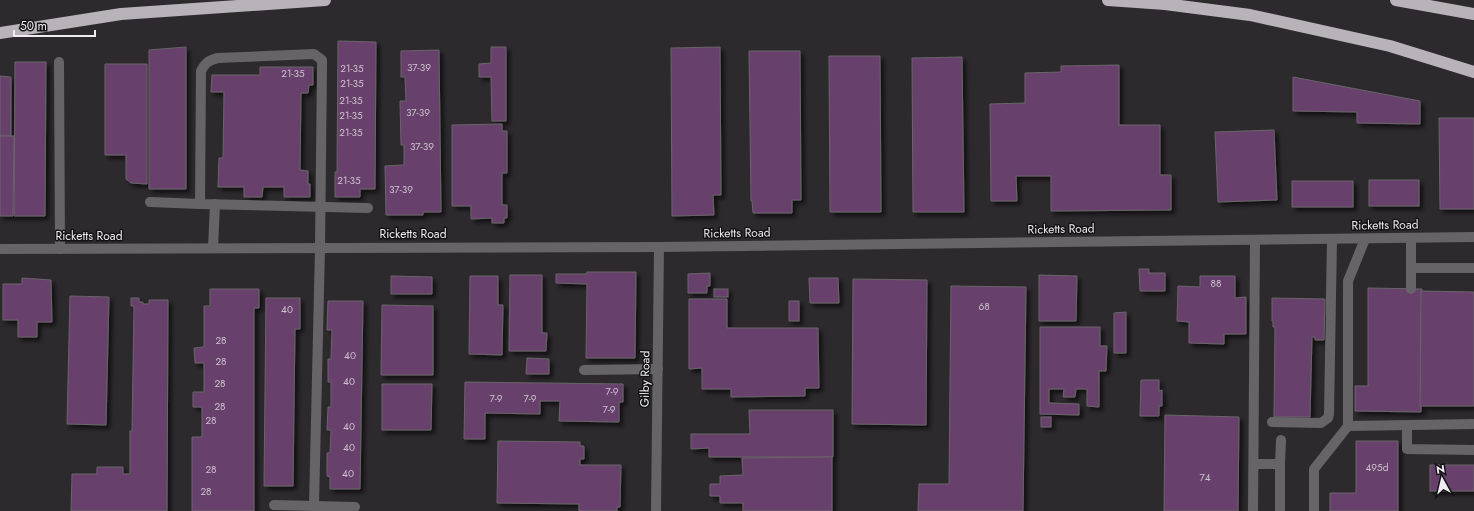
<svg xmlns="http://www.w3.org/2000/svg" width="1474" height="511" viewBox="0 0 1474 511" font-family="Jost,sans-serif">
  <style>
    .building { fill: #67416c; stroke: #696569; filter: url(#shadow) }
    .lines { fill: none; stroke-linecap: round; stroke-linejoin: round }
    .minor { stroke: #666466; stroke-width: 10 }
    .highway { stroke: #b7b3b8; stroke-width: 12 }
    .labels { text-anchor: middle; dominant-baseline: central; stroke-width: 3; stroke-linejoin: round; paint-order: stroke }
    .number-label { font-size: 10px; fill: #ccc1ce }
    .street-label { font-size: 12px; fill: #eeecef; stroke: #141314 }
  </style>
  <defs>
    <filter id="shadow"><feDropShadow dx="3.5" dy="3.5" stdDeviation="2" flood-color="#0009"/></filter>
  </defs>
  <rect width="100%" height="100%" fill="#2d2a2d"/>
  <g class="building">
    <path d="M338 41 376 42 375 189H360V197H335V172H337Z"/>
    <path d="M186 47V189H149V50Z"/>
    <path d="M491 47H506V121H492L491 77H479V64L491 63Z"/>
    <path d="M720 47 721 195H713L714 215 672 216 671 48Z"/>
    <path d="M439 50 441 212H423V215H386L385 166 404 165V145H401L400 101H406L405 77H401V51Z"/>
    <path d="M749 51H800L801 200H792V213H753L752 201H751Z"/>
    <path d="M829 56H880L881 212H830Z"/>
    <path d="M962 57 964 212H913L912 58Z"/>
    <path d="M15 62H46L45 216H14Z"/>
    <path d="M105 64H147V184L131 183 126 179V155H105Z"/>
    <path d="M1119 65V125H1160V175H1171V210L1051 211V176H1016L1017 201H991L990 104 1025 103V73L1061 72V66Z"/>
    <path d="M260 67H313V85H309L308 93H301L300 170 308 171V184H310V197H284V187H263L262 197H244V187H218L219 158H223L224 92H211L212 75H260Z"/>
    <path d="M0 76 11 77V136H0Z"/>
    <path d="M1293 77 1420 101V124L1357 123V112L1293 111Z"/>
    <path d="M1439 118H1474V209H1440Z"/>
    <path d="M502 124V131H507V173H502V205H507V218H504V223H492V218L471 219V206H452V125Z"/>
    <path d="M1274 130 1277 200 1218 202 1215 132Z"/>
    <path d="M0 136H14L13 216H0Z"/>
    <rect x="1369" y="180" width="50" height="26"/>
    <rect x="1292" y="181" width="61" height="26"/>
    <path d="M1139 269H1149V273H1165V291H1140Z"/>
    <path d="M587 272H636L635 358H586L587 284 556 283V274H587Z"/>
    <path d="M710 273V286H707V293H688V274Z"/>
    <path d="M510 275H542V333H547L546 351H509Z"/>
    <path d="M1039 275 1077 276 1076 321H1039Z"/>
    <path d="M391 276 432 277V294H391Z"/>
    <path d="M470 276H498V305H503L502 355 469 354Z"/>
    <path d="M1200 276H1235V298L1246 297V334H1224V344L1189 343V322L1177 321 1178 286 1200 287Z"/>
    <path d="M22 278 51 280 52 322H37V337H18V320H3V284H22Z"/>
    <path d="M809 278H838L839 303H810Z"/>
    <path d="M853 279 927 280 926 425 852 424Z"/>
    <path d="M951 286 1026 287 1023 511H918L919 484H949Z"/>
    <path d="M1368 288 1422 289 1421 412 1355 411V386H1368Z"/>
    <path d="M210 289H259V308H254V511H192V437H202V407H193V392H204V363H195L194 348 204 347V306H210Z"/>
    <rect x="714" y="289" width="14" height="8"/>
    <path d="M1421 291 1474 292V406H1420Z"/>
    <path d="M70 296 109 297 106 425 67 424Z"/>
    <path d="M131 298H139V302H143V304H149V300H168L167 511H71L72 474H97V467H123V474H130V431H132L134 306H131Z"/>
    <path d="M266 298H300V329H295L293 486H264Z"/>
    <path d="M1272 298 1325 299 1324 340H1315V337H1312L1310 417H1274L1275 327H1273V321H1272Z"/>
    <path d="M689 299H727V328H818L819 388H805V396L731 397V389H702V368L689 369Z"/>
    <path d="M328 301H363L360 489H330V477L327 476V453H330L331 430H327L328 407H331V382H328V359H331L332 330H327Z"/>
    <rect x="789" y="301" width="10" height="20"/>
    <path d="M382 305 433 306V375H381Z"/>
    <path d="M1126 312V353H1114V313Z"/>
    <path d="M1040 327H1100V346H1107L1106 371H1099V407L1087 406V389H1076L1075 397H1063L1064 389H1049V403L1079 404V415L1040 414Z"/>
    <path d="M527 358 549 359V374H526Z"/>
    <path d="M1141 380H1159V391L1162 390V406H1159V416H1140Z"/>
    <path d="M465 382 623 384V402H619V422L559 421 560 401H540V414L485 413V439H464Z"/>
    <path d="M382 384H432L431 430H382Z"/>
    <path d="M749 410H833V457H709V448L691 449V434H750Z"/>
    <path d="M1165 415 1239 417 1238 511H1164Z"/>
    <rect x="1041" y="417" width="10" height="10"/>
    <path d="M498 441 580 442V446H584V459H580V465H621L620 507H617V511H579V504L497 503Z"/>
    <path d="M1356 441H1398V511H1330V493H1356Z"/>
    <path d="M832 457V511H743V503H720V496H710V484H720V476L743 475 742 458Z"/>
    <rect x="1430" y="465" width="44" height="26"/>
  </g>
  <g class="lines">
    <g class="minor">
      <path d="M59 62 60 249"/>
      <path d="M150 202 200 204"/>
      <path d="M1411 238V289"/>
      <path d="M213 248 215 204"/>
      <path d="M0 249 659 247 1474 237"/>
      <path d="M1411 268H1474"/>
      <path d="M584 370 658 369"/>
      <path d="M1272 422 1321 423 1328 418 1329 414 1332 239"/>
      <path d="M1348 426 1474 424"/>
      <path d="M1407 426V449L1474 450"/>
      <path d="M1254 464H1280V511"/>
      <path d="M1280 464 1281 440"/>
      <path d="M274 505 355 507"/>
      <path d="M314 506 320 248 322 65V60L314 54 218 58C209 60 205 63 201 71L200 204 368 208"/>
      <path d="M656 511 659 247"/>
      <path d="M1253 511 1255 240"/>
      <path d="M1314 511V469L1348 426V281L1365 239"/>
    </g>
    <g class="highway">
      <path d="M1108 0 1165 4 1250 15 1390 46 1474 72"/>
      <path d="M1396 0 1474 14"/>
      <path d="M0 33 121 14 325 0"/>
    </g>
  </g>
  <g class="labels">
    <g class="number-label">
      <text x="419" y="67">37-39</text>
      <text x="352" y="68">21-35</text>
      <text x="293" y="73">21-35</text>
      <text x="352" y="83">21-35</text>
      <text x="351" y="100">21-35</text>
      <text x="418" y="112">37-39</text>
      <text x="351" y="115">21-35</text>
      <text x="351" y="132">21-35</text>
      <text x="422" y="146">37-39</text>
      <text x="349" y="180">21-35</text>
      <text x="401" y="189">37-39</text>
      <text x="1216" y="283">88</text>
      <text x="984" y="306">68</text>
      <text x="287" y="309">40</text>
      <text x="221" y="340">28</text>
      <text x="350" y="355">40</text>
      <text x="221" y="361">28</text>
      <text x="349" y="381">40</text>
      <text x="220" y="383">28</text>
      <text x="612" y="391">7-9</text>
      <text x="496" y="398">7-9</text>
      <text x="530" y="398">7-9</text>
      <text x="220" y="406">28</text>
      <text x="609" y="409">7-9</text>
      <text x="211" y="420">28</text>
      <text x="349" y="426">40</text>
      <text x="349" y="447">40</text>
      <text x="1377" y="467">495d</text>
      <text x="211" y="469">28</text>
      <text x="348" y="473">40</text>
      <text x="1205" y="477">74</text>
      <text x="206" y="491">28</text>
    </g>
    <g class="street-label">
      <text transform="translate(1385 225) rotate(-1)">Ricketts Road</text>
      <text transform="translate(1061 229) rotate(-1)">Ricketts Road</text>
      <text transform="translate(737 233) rotate(-1)">Ricketts Road</text>
      <text x="413" y="234">Ricketts Road</text>
      <text x="89" y="236">Ricketts Road</text>
      <text transform="translate(645 379) rotate(-89)">Gilby Road</text>
    </g>
  </g>
  <g transform="translate(1442 479) rotate(352)" stroke="#141314" stroke-width="3" paint-order="stroke">
  <path d="M0-3L7 15L0 10L-7 15Z" fill="#eeecef"/>
  <text y="-6" font-size="11" font-weight="bold" text-anchor="middle" fill="#eeecef">N</text>
  </g>
  <path d="M14 30v6h81v-6" fill="none" stroke="#eeecef" stroke-width="2"/>
  <text x="20" y="30" font-size="12" fill="#eeecef" stroke="#141314" stroke-width="3" paint-order="stroke">50 m</text>
</svg>
